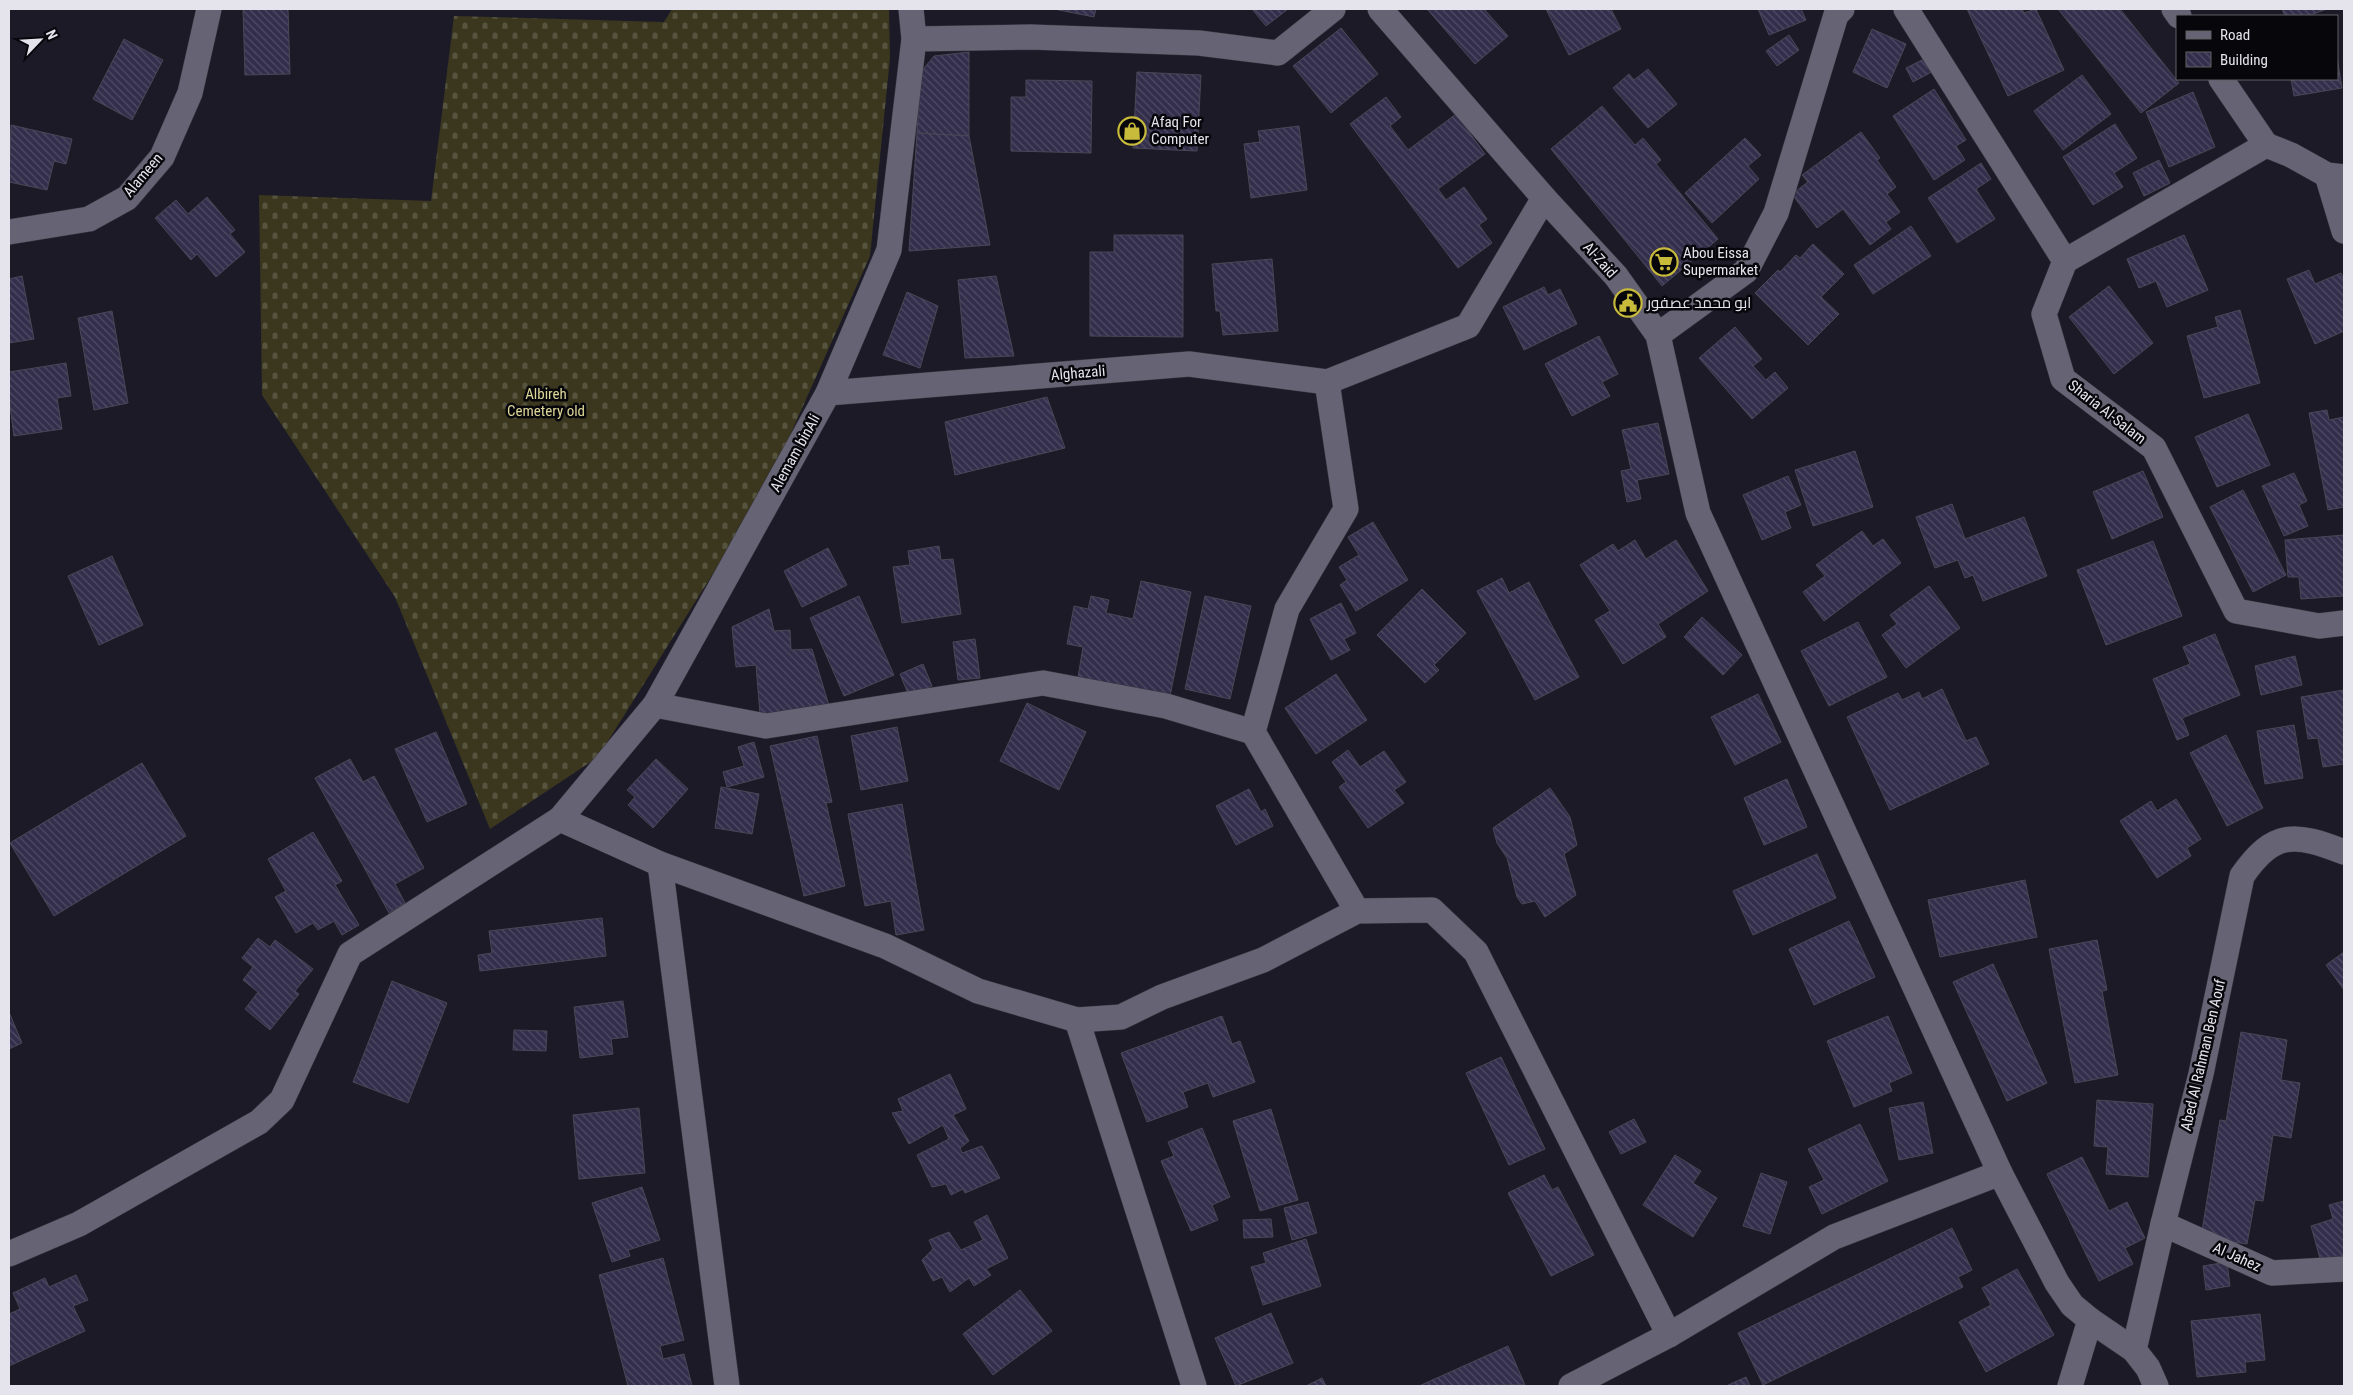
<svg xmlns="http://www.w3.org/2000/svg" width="2353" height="1395" viewBox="0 0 2353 1395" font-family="'Roboto Condensed',Cairo,sans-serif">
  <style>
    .cemetery { fill: url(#cemetery-stones) }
    .building { fill: url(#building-back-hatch); stroke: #494756 }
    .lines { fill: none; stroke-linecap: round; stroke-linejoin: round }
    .street-casing { stroke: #383641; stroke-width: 26 }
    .street { stroke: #666474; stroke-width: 25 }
    .labels { text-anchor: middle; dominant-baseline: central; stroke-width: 5; stroke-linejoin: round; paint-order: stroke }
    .poi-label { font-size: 15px; fill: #e5e4ed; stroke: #07060b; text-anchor: start }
    .street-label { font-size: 15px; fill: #e5e4ed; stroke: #07060b }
    .park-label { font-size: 15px; fill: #ddd798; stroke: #07060b }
  </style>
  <defs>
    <pattern id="cemetery-stones" width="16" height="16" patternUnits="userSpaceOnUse" patternTransform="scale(1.25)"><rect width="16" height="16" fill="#3a371e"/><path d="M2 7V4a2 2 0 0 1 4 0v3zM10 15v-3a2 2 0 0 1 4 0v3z" fill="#56543f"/></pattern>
    <pattern id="building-back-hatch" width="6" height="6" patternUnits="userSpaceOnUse" patternTransform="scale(1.25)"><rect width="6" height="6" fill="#332e4b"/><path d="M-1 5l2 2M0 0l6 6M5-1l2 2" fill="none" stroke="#504c65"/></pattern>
  </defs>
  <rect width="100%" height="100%" fill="#1c1a27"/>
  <path class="cemetery" d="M672 9H889L890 58 870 256 766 489 598 757 490 829 395 597 262 395 259 195 431 201 454 16 664 22Z"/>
  <g class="building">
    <path d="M243 9H288L290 74 245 75Z"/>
    <path d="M1054 9H1096L1094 17Z"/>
    <path d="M1252 9H1288L1266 26Z"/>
    <path d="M1427 9H1484L1508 36 1475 64Z"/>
    <path d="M1546 9H1611L1621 29 1569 55Z"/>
    <path d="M1758 9H1801L1806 20 1769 35Z"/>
    <path d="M1967 9H2022L2024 13 2036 9 2064 70 2008 96Z"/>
    <path d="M2058 9H2120L2179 83 2141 113Z"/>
    <path d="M2282 9H2327L2308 16H2285Z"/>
    <path d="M1341 28 1378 74 1331 113 1293 66Z"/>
    <path d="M1872 29 1906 44 1887 88 1853 72Z"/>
    <path d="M1789 35 1799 50 1777 66 1766 51Z"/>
    <path d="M124 39 163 60 132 120 93 99Z"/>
    <path d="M969 52V136L917 133 921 72 934 56Z"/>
    <path d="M1932 55 1939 68 1913 82 1906 68Z"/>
    <path d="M2337 57 2342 88 2294 96 2291 79H2337Z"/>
    <path d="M1648 69 1677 104 1648 128 1613 88 1629 74 1634 80Z"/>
    <path d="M1137 72 1201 75 1197 151 1133 148Z"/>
    <path d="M2082 75 2111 114 2063 150 2034 111Z"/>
    <path d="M1026 80 1092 81 1091 153 1011 151V97H1026Z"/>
    <path d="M1934 89 1966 140 1956 146 1965 160 1934 180 1893 116Z"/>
    <path d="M2193 92 2215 147 2169 167 2146 112Z"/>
    <path d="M1386 97 1401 117 1390 126 1408 150 1456 114 1485 154 1438 189 1446 200 1464 187 1487 219 1479 225 1492 243 1458 268 1350 124Z"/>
    <path d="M1602 106 1635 145 1643 138 1661 160 1656 164 1718 239 1662 286 1551 149Z"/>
    <path d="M2115 124 2137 158 2114 173 2123 187 2093 205 2063 157Z"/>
    <path d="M11 125 72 139 66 164 54 161 47 190 9 182Z"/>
    <path d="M1299 126 1307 190 1251 198 1244 144 1260 142 1258 131Z"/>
    <path d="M1861 132 1880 158 1877 160 1896 187 1887 194 1900 212 1886 222 1891 229 1870 245 1843 209 1817 228 1792 194 1808 182 1802 175Z"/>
    <path d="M917 133 969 136 990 245 909 251Z"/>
    <path d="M1745 138 1761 155 1748 166 1759 179 1712 223 1685 193Z"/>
    <path d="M2159 160 2170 183 2144 196 2133 173Z"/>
    <path d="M1981 163 1991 179 1976 189 1995 219 1957 243 1928 198Z"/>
    <path d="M207 197 235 230 230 234 245 252 216 277 197 254 191 260 155 218 176 200 188 214Z"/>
    <path d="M1911 226 1931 256 1873 294 1854 265Z"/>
    <path d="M1114 235H1183V337L1090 336V252H1114Z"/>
    <path d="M2184 235 2208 290 2167 307 2156 281 2139 288 2127 259Z"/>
    <path d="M1813 244 1844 274 1821 297 1839 314 1808 345 1755 293 1778 270 1780 272 1796 255 1800 258Z"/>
    <path d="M1272 259 1278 331 1223 335 1220 311H1216L1212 264Z"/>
    <path d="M2309 270 2315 284 2341 273 2344 280V331L2315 344 2287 279Z"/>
    <path d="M22 276 34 339 9 343V279Z"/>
    <path d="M996 276 1014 356 965 358 958 280Z"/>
    <path d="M2109 286 2153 343 2114 374 2069 317Z"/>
    <path d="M1544 287 1548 295 1560 289 1577 324 1524 350 1503 307Z"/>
    <path d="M907 292 938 306 920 368 883 355Z"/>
    <path d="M2240 310 2260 383 2204 398 2187 336 2218 327 2215 317Z"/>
    <path d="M112 311 128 403 94 410 78 318Z"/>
    <path d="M1735 327 1762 359 1753 366 1766 380 1775 372 1788 388 1752 419 1699 358Z"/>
    <path d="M1599 336 1618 374 1602 382 1610 396 1572 416 1545 364Z"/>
    <path d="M66 363 71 396 57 398 62 429 14 436 9 398V372Z"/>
    <path d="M1047 397 1065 448 955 475 945 422Z"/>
    <path d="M2327 410 2329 420 2344 417V507L2328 510 2309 413Z"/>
    <path d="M2248 414 2270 465 2217 487 2195 437Z"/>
    <path d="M1658 423 1669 474 1637 480 1641 499 1627 502 1621 471 1631 469 1622 430Z"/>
    <path d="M1855 451 1873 507 1813 526 1795 470Z"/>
    <path d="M2143 471 2163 517 2112 539 2093 492Z"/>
    <path d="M2294 473 2307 501 2299 505 2308 526 2284 536 2262 486Z"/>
    <path d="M1788 476 1801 505 1785 512 1791 528 1762 540 1743 495Z"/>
    <path d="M2243 490 2286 575 2253 592 2210 507Z"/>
    <path d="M1952 504 1965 539 2024 517 2047 576 1983 601 1973 575 1965 578 1958 560 1935 568 1916 517Z"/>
    <path d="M1373 522 1408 580 1356 611 1340 585 1347 580 1339 567 1359 555 1348 537Z"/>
    <path d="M1862 531 1873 546 1883 539 1901 563 1824 621 1803 592 1825 576 1816 565Z"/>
    <path d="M2344 535V596L2301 599 2299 577H2288L2285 540Z"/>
    <path d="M1635 540 1646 559 1676 540 1708 591 1658 624 1666 637 1623 664 1595 620 1610 611 1580 565 1613 544 1618 551Z"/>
    <path d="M2153 541 2182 616 2106 645 2077 570Z"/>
    <path d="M939 546 941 560 953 559 961 614 902 623 893 567 910 565 908 551Z"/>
    <path d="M828 548 847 585 802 607 784 571Z"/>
    <path d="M112 556 143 625 99 645 68 576Z"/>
    <path d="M1502 578 1509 593 1529 582 1579 677 1535 700 1477 591Z"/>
    <path d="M1141 581 1191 592 1170 696 1078 677 1083 647 1067 644 1074 606 1088 609 1091 596 1109 600 1106 613 1133 619Z"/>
    <path d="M1929 586 1960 628 1906 668 1882 635 1897 624 1890 615Z"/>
    <path d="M1422 589 1466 633 1434 665 1439 670 1425 683 1377 635Z"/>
    <path d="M859 596 894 675 844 696 810 618Z"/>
    <path d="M1205 596 1251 606 1230 699 1185 689Z"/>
    <path d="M1341 603 1356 633 1344 639 1350 650 1331 660 1310 619Z"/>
    <path d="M769 609 774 631 790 630 791 650 812 649 830 709 760 714 756 665 736 667 732 627Z"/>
    <path d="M1702 617 1742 655 1723 675 1684 637Z"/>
    <path d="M1858 622 1887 677 1829 706 1801 651Z"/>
    <path d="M2215 634 2240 695 2182 718 2189 735 2177 740 2153 679 2190 664 2183 647Z"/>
    <path d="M975 639 980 678 958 680 953 642Z"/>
    <path d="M2295 656 2302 685 2261 695 2255 666Z"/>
    <path d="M923 664 932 686 909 696 900 674Z"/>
    <path d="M1336 674 1367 720 1316 754 1285 708Z"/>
    <path d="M1942 689 1966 741 1976 737 1989 764 1890 810 1847 717 1898 693 1902 700 1919 692 1922 699Z"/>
    <path d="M2344 690V764L2323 767 2318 738 2308 739 2301 697Z"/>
    <path d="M1758 694 1781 742 1735 765 1711 717Z"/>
    <path d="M1027 703 1086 732 1059 790 1000 761Z"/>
    <path d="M2294 725 2303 778 2265 784 2257 731Z"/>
    <path d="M897 727 908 781 861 790 851 736Z"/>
    <path d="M436 732 467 804 427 822 395 749Z"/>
    <path d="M2226 735 2263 808 2227 826 2190 753Z"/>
    <path d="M817 736 832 802 826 803 845 886 804 896 770 746Z"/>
    <path d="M754 742 764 777 727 787 723 772 744 766 738 747Z"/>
    <path d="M1348 750 1360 767 1384 751 1406 782 1394 790 1404 803 1368 828 1339 787 1346 782 1332 762Z"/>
    <path d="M350 759 363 782 374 776 424 868 395 884 405 903 389 913 315 778Z"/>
    <path d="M656 759 688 789 653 828 628 805 635 797 627 790Z"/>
    <path d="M142 763 186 836 54 916 10 843Z"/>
    <path d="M1787 779 1807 827 1764 845 1744 798Z"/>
    <path d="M721 787 759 794 752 834 715 828Z"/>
    <path d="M1550 788 1570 817 1577 845 1564 854 1576 895 1545 917 1535 901 1522 904 1517 897 1507 858 1497 843 1493 828Z"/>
    <path d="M1249 789 1261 812 1265 809 1273 826 1236 845 1216 806Z"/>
    <path d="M2176 799 2201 839 2187 848 2191 856 2157 878 2120 821 2151 801 2157 811Z"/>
    <path d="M902 804 924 930 896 935 891 901 865 906 848 814Z"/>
    <path d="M313 832 342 881 335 885 359 925 342 935 334 921 318 930 313 923 296 933 275 897 286 891 268 859Z"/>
    <path d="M1817 854 1836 898 1753 935 1733 891Z"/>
    <path d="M2025 880 2037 937 1940 957 1928 900Z"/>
    <path d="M602 918 606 956 480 971 478 955 492 953 489 931Z"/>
    <path d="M1849 921 1875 977 1814 1005 1789 949Z"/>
    <path d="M258 938 270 947 275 940 313 969 295 991 299 994 270 1030 245 1009 258 992 243 980 253 967 242 958Z"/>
    <path d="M2097 940 2107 990 2102 991 2118 1075 2075 1083 2049 949Z"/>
    <path d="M2344 952V990L2326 965Z"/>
    <path d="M1993 964 2047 1083 2007 1101 1953 982Z"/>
    <path d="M392 981 447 1003 408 1103 353 1082Z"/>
    <path d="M623 1001 628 1037 611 1039 613 1054 580 1058 574 1007Z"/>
    <path d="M9 1012 22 1043 9 1049Z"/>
    <path d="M1222 1016 1232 1044 1240 1041 1255 1082 1213 1097 1208 1083 1183 1092 1188 1107 1147 1122 1121 1053Z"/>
    <path d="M1888 1016 1912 1073 1889 1083 1892 1091 1854 1107 1827 1041Z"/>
    <path d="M514 1030 547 1031 546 1051 513 1050Z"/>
    <path d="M2241 1032 2287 1040 2281 1080 2300 1083 2291 1138 2273 1135 2263 1201 2255 1200 2247 1244 2201 1237 2220 1120 2226 1121Z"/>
    <path d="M1501 1057 1545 1149 1509 1165 1466 1073Z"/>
    <path d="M950 1074 966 1109 953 1115 969 1141 960 1148 962 1153 982 1146 1000 1178 965 1193 963 1189 951 1195 946 1184 932 1187 917 1155 949 1139 943 1125 909 1144 892 1113 903 1111 898 1099Z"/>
    <path d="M2097 1100 2153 1104 2148 1177 2106 1174 2108 1147 2094 1146Z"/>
    <path d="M1923 1102 1933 1153 1899 1160 1889 1108Z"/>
    <path d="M639 1108 645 1173 579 1179 573 1115Z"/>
    <path d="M1271 1109 1298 1200 1260 1211 1233 1121Z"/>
    <path d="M1634 1119 1646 1142 1621 1154 1609 1132Z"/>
    <path d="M1860 1124 1888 1181 1822 1214 1809 1187 1824 1180 1808 1149Z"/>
    <path d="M1202 1128 1230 1197 1212 1205 1218 1220 1191 1231 1161 1161 1174 1156 1168 1142Z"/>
    <path d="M1675 1155 1701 1171 1693 1183 1717 1198 1693 1237 1643 1205Z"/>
    <path d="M2082 1157 2109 1211 2127 1202 2145 1238 2125 1248 2133 1264 2099 1281 2047 1174Z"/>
    <path d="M1761 1173 1787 1182 1770 1234 1743 1226Z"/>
    <path d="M1544 1175 1552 1190 1558 1187 1594 1255 1551 1276 1508 1193Z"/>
    <path d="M642 1187 660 1240 628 1250 630 1256 612 1262 592 1203Z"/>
    <path d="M2344 1201V1255L2321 1262 2311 1226 2333 1219 2329 1205Z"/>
    <path d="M1308 1202 1317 1233 1292 1240 1284 1208Z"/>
    <path d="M987 1215 1008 1258 986 1269 991 1275 974 1286 969 1278 950 1292 942 1277 933 1281 922 1260 933 1249 929 1240 949 1232 961 1250 983 1240 974 1222Z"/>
    <path d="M1271 1219 1273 1237 1244 1238 1243 1220Z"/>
    <path d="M1952 1228 1972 1270 1958 1277 1963 1287 1763 1385 1738 1333Z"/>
    <path d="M1306 1239 1321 1286 1263 1305 1251 1267 1266 1263 1263 1253Z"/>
    <path d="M663 1258 684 1340 660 1346 663 1359 684 1354 692 1386H628L599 1275Z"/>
    <path d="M2227 1262 2230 1286 2206 1290 2203 1266Z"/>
    <path d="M2017 1269 2054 1335 1986 1372 1959 1322 1991 1305 1982 1288Z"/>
    <path d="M76 1275 88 1300 73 1306 85 1331 9 1366V1314L20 1309 13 1293 45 1278 49 1287Z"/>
    <path d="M1020 1290 1052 1331 993 1375 963 1334Z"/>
    <path d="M1271 1313 1293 1363 1236 1386 1215 1338Z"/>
    <path d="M2260 1314 2265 1360 2245 1362 2246 1372 2197 1377 2191 1321Z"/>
    <path d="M1508 1346 1525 1385 1419 1386Z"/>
    <path d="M1746 1377 1750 1386H1726Z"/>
    <path d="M1322 1378 1326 1386H1306Z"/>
  </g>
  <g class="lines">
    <g class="street-casing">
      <g id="street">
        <path d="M1380 9 1544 198 1616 276 1658 335 1698 513 2000 1173 2057 1283 2072 1305 2090 1320 2134 1350 2148 1368 2156 1386"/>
        <path d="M1906 9 2065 261"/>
        <path d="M2174 9 2179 16"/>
        <path d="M914 39 1031 37 1199 43 1278 53 1333 9"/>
        <path d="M2221 79 2266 145 2291 155 2327 175 2344 177"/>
        <path d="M2266 145 2065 261 2044 314 2063 379 2154 448 2236 611 2319 626 2344 623"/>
        <path d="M2327 175 2344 231"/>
        <path d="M9 232 89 219 127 198 162 157 190 93 209 9"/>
        <path d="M1658 335 1746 271 1776 213 1836 15 1842 9"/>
        <path d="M1327 382 1346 509 1287 609 1253 732 1357 911"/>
        <path d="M828 393 1189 364 1327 382 1468 326 1544 198"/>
        <path d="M655 705 766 726 1043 683 1166 706 1253 732"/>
        <path d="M560 819 655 705 828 393 889 250 914 39 911 9"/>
        <path d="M660 864 727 1386"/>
        <path d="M1077 1020 1194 1386"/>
        <path d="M2163 1224 2272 1273 2344 1269"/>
        <path d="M9 1254 79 1224 259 1122 282 1100 350 954 560 819 660 864 885 946 978 991 1077 1020 1121 1017 1162 997 1263 960 1357 911 1432 910 1476 952 1669 1335"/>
        <path d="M2134 1350 2163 1224 2201 1074 2242 876C2274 830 2295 833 2344 852"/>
        <path d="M1571 1386 1669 1335 1834 1237 2000 1173"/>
        <path d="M2070 1386 2090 1320"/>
      </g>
    </g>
    <use href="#street" class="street"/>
  </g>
  <defs>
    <g id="shop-ring" transform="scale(1.4375)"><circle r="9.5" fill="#07060b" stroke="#c8bb3b" stroke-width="1.5"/><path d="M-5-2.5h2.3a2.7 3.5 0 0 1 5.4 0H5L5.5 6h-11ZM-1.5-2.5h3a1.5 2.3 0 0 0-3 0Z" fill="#c8bb3b"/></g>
    <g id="supermarket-ring" transform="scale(1.4375)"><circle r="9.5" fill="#07060b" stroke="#c8bb3b" stroke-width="1.5"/><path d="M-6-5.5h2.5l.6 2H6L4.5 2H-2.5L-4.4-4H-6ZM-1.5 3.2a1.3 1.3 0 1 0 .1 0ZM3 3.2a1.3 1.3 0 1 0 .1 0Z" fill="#c8bb3b"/></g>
    <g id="civic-ring" transform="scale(1.4375)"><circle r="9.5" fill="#07060b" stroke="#c8bb3b" stroke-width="1.5"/><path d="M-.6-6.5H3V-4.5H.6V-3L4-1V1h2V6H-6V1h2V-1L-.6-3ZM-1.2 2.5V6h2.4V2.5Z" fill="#c8bb3b"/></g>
  </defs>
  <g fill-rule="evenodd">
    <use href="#shop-ring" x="1132" y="131"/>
    <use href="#supermarket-ring" x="1664" y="262"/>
    <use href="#civic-ring" x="1628" y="303"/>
  </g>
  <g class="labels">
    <g class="poi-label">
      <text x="1151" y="122">Afaq For<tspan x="1151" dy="17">Computer</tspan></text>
      <text x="1683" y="253">Abou Eissa<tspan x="1683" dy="17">Supermarket</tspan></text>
      <text x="1647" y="303">ابو محمد عصفور</text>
    </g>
    <g class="street-label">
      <text transform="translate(143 175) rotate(-50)">Alameen</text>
      <text transform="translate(1600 260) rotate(48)">Al-Zaid</text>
      <text transform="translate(1078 373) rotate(-5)">Alghazali</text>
      <text transform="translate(2107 412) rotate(38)">Sharia Al-Salam</text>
      <text transform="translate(795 453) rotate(-61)">Alemam binAli</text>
      <text transform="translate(2203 1055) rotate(-77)">Abed Al Rahman Ben Aouf</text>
      <text transform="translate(2237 1257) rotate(24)">Al Jahez</text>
    </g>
    <g class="park-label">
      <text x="546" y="394">Albireh<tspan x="546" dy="17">Cemetery old</tspan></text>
    </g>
  </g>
  <rect width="2353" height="1395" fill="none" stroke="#e5e4ed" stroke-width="20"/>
  <rect x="2176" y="15" width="162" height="65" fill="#07060b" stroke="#605f65"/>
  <rect x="2186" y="31" width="25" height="8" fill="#666474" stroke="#605f65"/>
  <text x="2220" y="40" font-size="15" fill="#e5e4ed">Road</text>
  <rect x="2186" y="52" width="25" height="15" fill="url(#building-back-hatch)" stroke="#605f65"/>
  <text x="2220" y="65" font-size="15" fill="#e5e4ed">Building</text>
  <g transform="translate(40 40) rotate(65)" stroke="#07060b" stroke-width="4" paint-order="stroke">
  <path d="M0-4L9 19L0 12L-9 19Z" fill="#e5e4ed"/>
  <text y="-8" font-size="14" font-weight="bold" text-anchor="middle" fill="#e5e4ed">N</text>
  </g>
</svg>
